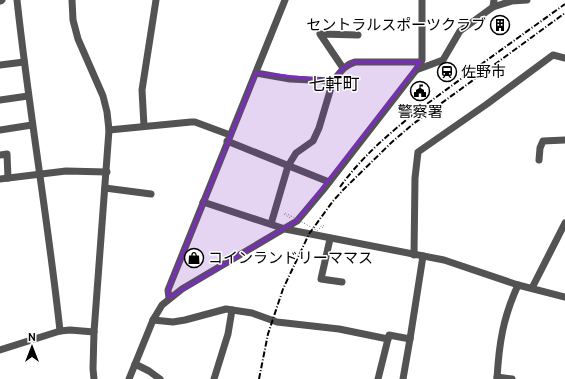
<svg xmlns="http://www.w3.org/2000/svg" width="565" height="379" viewBox="0 0 565 379" font-family="Cabin,'Noto Sans JP',sans-serif">
  <style>
    .lines { fill: none; stroke-linecap: round; stroke-linejoin: round }
    .path { stroke: #757575; stroke-width: 1; stroke-dasharray: 1 2; stroke-linecap: butt }
    .minor { stroke: #535353; stroke-width: 7 }
    .rail { stroke: #000; stroke-width: 2; stroke-dasharray: 6 2 1 2; stroke-linecap: butt }
    .path-bridge { stroke: #757575; stroke-width: 1; stroke-dasharray: 1 2; stroke-linecap: butt }
    .marked { fill: #7b2cbf; fill-opacity: 0.2; stroke: #7b2cbf; stroke-width: 3; stroke-linejoin: round }
    .labels { text-anchor: middle; dominant-baseline: central; stroke-width: 3; stroke-linejoin: round; paint-order: stroke }
    .poi-label { font-size: 15px; fill: #000; stroke: #fff; text-anchor: start }
    .quarter-label { font-size: 17px; fill: #000; stroke: #fff }
  </style>
  <rect width="100%" height="100%" fill="#fff"/>
  <g class="lines">
    <g class="path">
      <path d="M290 218 284 214 285 213 291 216"/>
      <path d="M319 229 322 225 324 226 321 229"/>
    </g>
    <g class="minor">
      <path d="M17 0C29 111 48 220 60 331"/>
      <path d="M72 0 73 20 78 39 103 96 107 112 109 130 94 332 93 369 94 379"/>
      <path d="M0 1 2 0"/>
      <path d="M493 7 512 1 527 0"/>
      <path d="M0 65 24 62"/>
      <path d="M343 68 320 34 358 35"/>
      <path d="M416 70 443 60 460 31 493 7 494 0"/>
      <path d="M256 73 290 79 333 81C340 73 344 65 355 62H421"/>
      <path d="M0 100 28 96"/>
      <path d="M144 126 142 90 156 0"/>
      <path d="M0 130 32 125"/>
      <path d="M109 130 191 122H195L230 135"/>
      <path d="M227 141 329 182"/>
      <path d="M0 155 7 154 8 178"/>
      <path d="M539 160 540 148 543 141 565 140"/>
      <path d="M0 179 66 171 107 172"/>
      <path d="M105 188 151 194"/>
      <path d="M203 202 285 229 444 260 518 285 565 297"/>
      <path d="M271 224 288 166 296 153 313 141 319 128 333 81"/>
      <path d="M330 239 321 279 342 282"/>
      <path d="M414 255 415 178 418 152 487 104 553 55 565 58"/>
      <path d="M532 288 565 223"/>
      <path d="M169 298 168 290 285 0"/>
      <path d="M153 320 173 322 185 320 226 309 252 313 277 322 339 329 388 339"/>
      <path d="M0 350 60 331 70 330 94 332"/>
      <path d="M135 364 149 371 160 379"/>
      <path d="M497 377 512 379"/>
      <path d="M129 379 153 320 162 305 182 289 297 221 323 190 416 70 422 60V0"/>
      <path d="M214 379 228 334 232 310"/>
      <path d="M378 379 389 335 410 339 423 256"/>
      <path d="M403 379 410 339"/>
      <path d="M497 379C499 343 503 318 518 285"/>
    </g>
    <g class="rail">
      <path d="M340 187C374 140 423 107 469 73 501 50 533 27 565 4"/>
      <path d="M259 379 268 334 283 289 309 234 333 201 343 190 392 142 413 124 565 13"/>
    </g>
    <path class="path-bridge" d="M291 216 318 231"/>
  </g>
  <path class="marked" d="M355 62H421L297 221 169 298 168 290 256 73 333 81 343 68Z"/>
  <defs>
    <g id="building-ring" transform="scale(1)"><circle r="9.5" fill="#fff" stroke="#000" stroke-width="1.5"/><path d="M-4-6H4V6H1V3H-1V6H-4ZM-2.5-4.3h1.7v1.8h-1.7ZM.8-4.3h1.7v1.8H.8ZM-2.5-1h1.7V.8h-1.7ZM.8-1h1.7V.8H.8Z" fill="#000"/></g>
    <g id="station-ring" transform="scale(1)"><circle r="9.5" fill="#fff" stroke="#000" stroke-width="1.5"/><path d="M-3-6H3Q5-6 5-4V2Q5 4 3 4L4.5 6H3L1.5 4h-3L-3 6H-4.5L-3 4Q-5 4-5 2V-4Q-5-6-3-6ZM-3.5-4v3h7v-3ZM-3.5 1v1.5H-2V1ZM2 1v1.5H3.5V1Z" fill="#000"/></g>
    <g id="civic-ring" transform="scale(1)"><circle r="9.5" fill="#fff" stroke="#000" stroke-width="1.5"/><path d="M-.6-6.5H3V-4.5H.6V-3L4-1V1h2V6H-6V1h2V-1L-.6-3ZM-1.2 2.5V6h2.4V2.5Z" fill="#000"/></g>
    <g id="shop-ring" transform="scale(1)"><circle r="9.5" fill="#fff" stroke="#000" stroke-width="1.5"/><path d="M-5-2.5h2.3a2.7 3.5 0 0 1 5.4 0H5L5.5 6h-11ZM-1.5-2.5h3a1.5 2.3 0 0 0-3 0Z" fill="#000"/></g>
  </defs>
  <g fill-rule="evenodd">
    <use href="#building-ring" x="500" y="25"/>
    <use href="#station-ring" x="447" y="72"/>
    <use href="#civic-ring" x="420" y="91"/>
    <use href="#shop-ring" x="194" y="258"/>
  </g>
  <g class="labels">
    <g class="poi-label">
      <text x="486" y="25" text-anchor="end">セントラルスポーツクラブ</text>
      <text x="461" y="72">佐野市</text>
      <text x="420" y="112" text-anchor="middle">警察署</text>
      <text x="208" y="258">コインランドリーママス</text>
    </g>
    <g class="quarter-label">
      <text x="334" y="84">七軒町</text>
    </g>
  </g>
  <g transform="translate(32 347)" stroke="#ffffff" stroke-width="3" paint-order="stroke">
  <path d="M0-3L7 15L0 10L-7 15Z" fill="#000000"/>
  <text y="-6" font-size="11" font-weight="bold" text-anchor="middle" fill="#000000">N</text>
  </g>
</svg>
